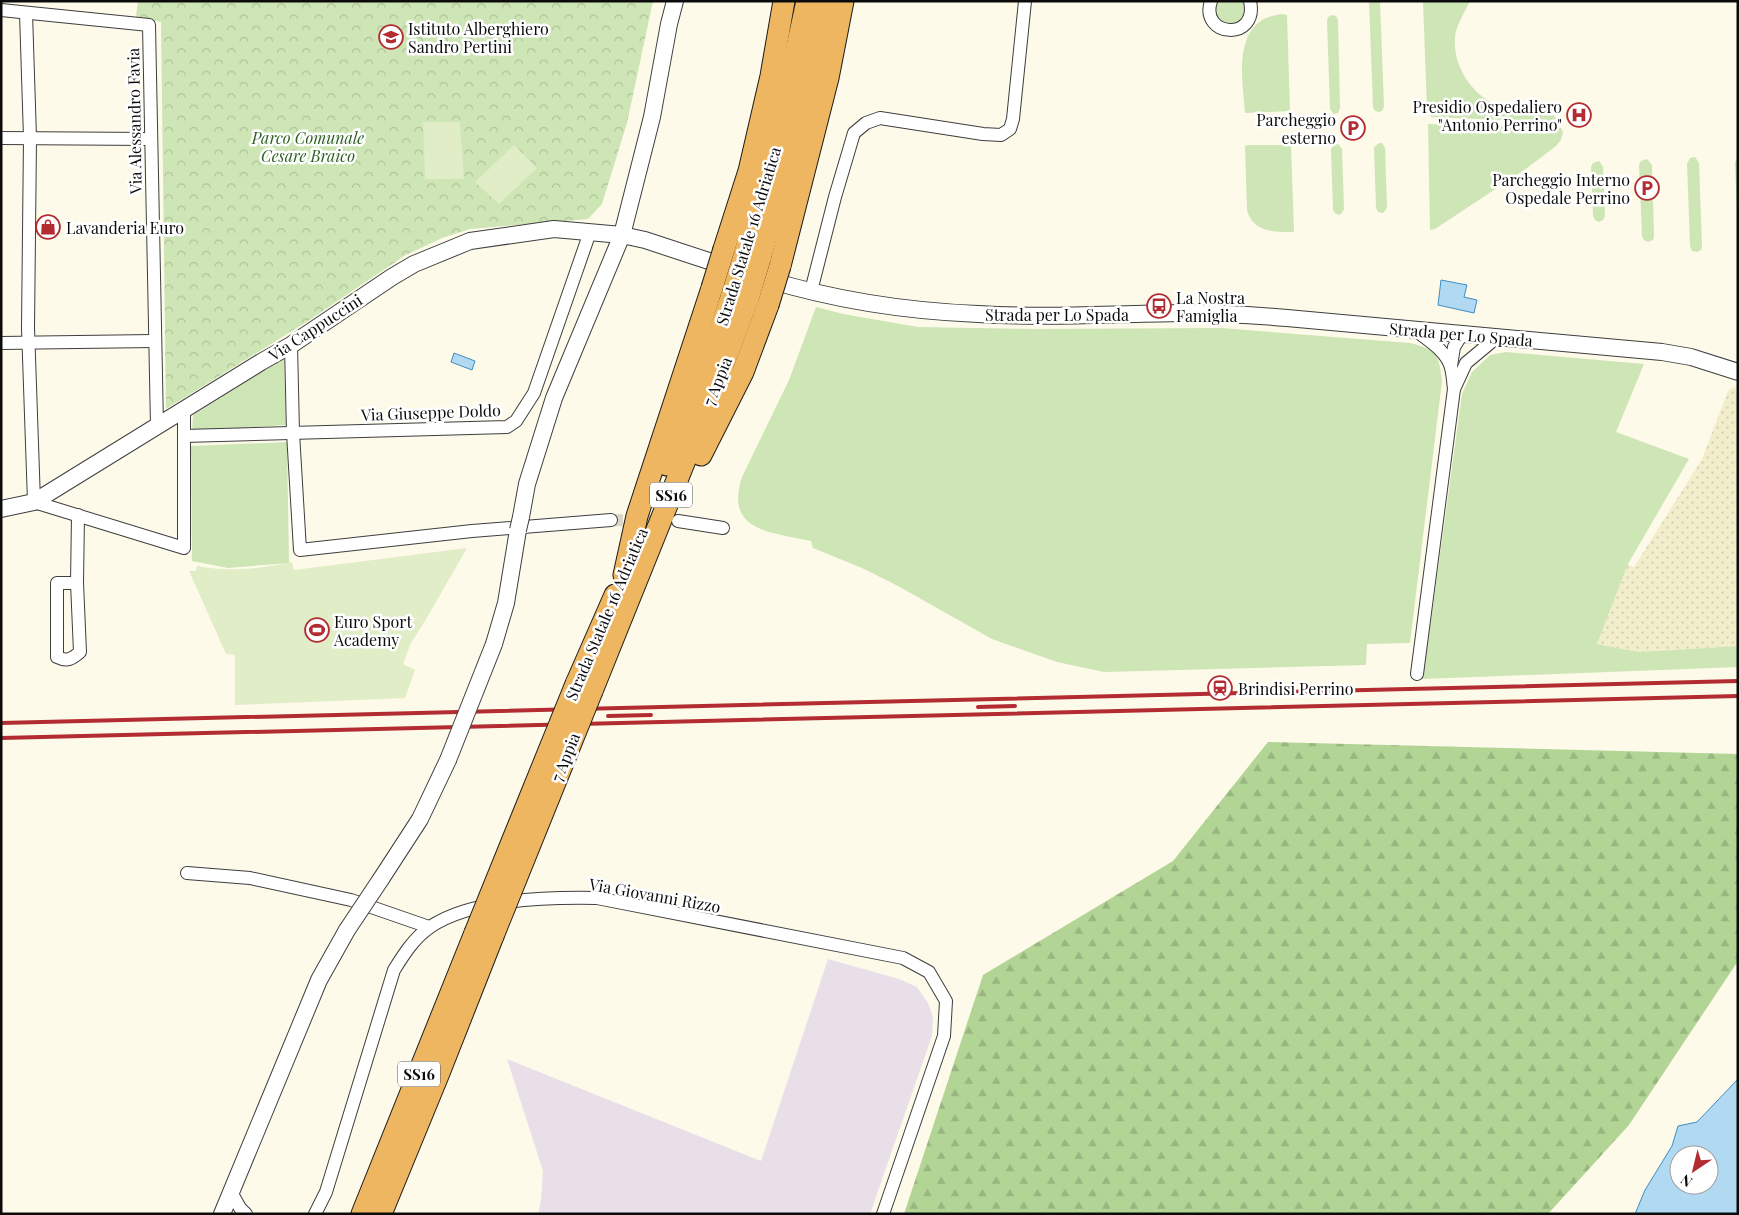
<svg xmlns="http://www.w3.org/2000/svg" width="1739" height="1215" viewBox="0 0 1739 1215" font-family="'Playfair Display',serif">
  <style>
    .industrial { fill: #e8dfe9 }
    .farmland { fill: url(#farmland-dots) }
    .grass { fill: #cee5b6 }
    .forest { fill: url(#forest-firs) }
    .park { fill: url(#park-crowns) }
    .pitch { fill: #e0edc7 }
    .water { fill: #b1daf2; stroke: #3d8ec5; fill-rule: evenodd }
    .lines { fill: none; stroke-linecap: round; stroke-linejoin: round }
    .minor-tunnel { stroke: #dad6c8; stroke-width: 12; stroke-dasharray: 12 6; stroke-linecap: butt }
    .minor-casing { stroke: #3e3e3e; stroke-width: 14 }
    .tertiary-casing { stroke: #3e3e3e; stroke-width: 18 }
    .trunk-casing { stroke: #1c1c1c; stroke-width: 23 }
    .minor { stroke: #fff; stroke-width: 12 }
    .tertiary { stroke: #fff; stroke-width: 16 }
    .trunk { stroke: #eeb660; stroke-width: 21 }
    .rail { stroke: #b22c32; stroke-width: 4 }
    .tertiary-bridge-casing { stroke: #3e3e3e; stroke-width: 18; stroke-linecap: butt }
    .trunk-bridge-casing { stroke: #1c1c1c; stroke-width: 23; stroke-linecap: butt }
    .tertiary-bridge { stroke: #fff; stroke-width: 16 }
    .trunk-bridge { stroke: #eeb660; stroke-width: 21 }
    .labels { text-anchor: middle; dominant-baseline: central; stroke-width: 5; stroke-linejoin: round; paint-order: stroke }
    .shield { fill: #fff; stroke: #545454; stroke-width: 1 }
    .shield-label { font-size: 15px; font-weight: bold; fill: #0b0b0b }
    .poi-label { font-size: 16px; fill: #0b0b0b; stroke: #fff; text-anchor: start }
    .street-label { font-size: 16px; fill: #0b0b0b; stroke: #fff }
    .park-label { font-size: 16px; font-style: italic; fill: #2c5e20; stroke: #fff }
  </style>
  <defs>
    <pattern id="farmland-dots" width="8" height="8" patternUnits="userSpaceOnUse" patternTransform="scale(1.25)"><rect width="8" height="8" fill="#f2eecc"/><path d="M2 2h.1M6 6h.1" fill="none" stroke="#cecbae" stroke-width="1.8" stroke-linecap="round"/></pattern>
    <pattern id="forest-firs" width="22" height="20" patternUnits="userSpaceOnUse" patternTransform="scale(1.25)"><rect width="22" height="20" fill="#b2d596"/><path d="M5 1l3.5 6h-7zM16 11l3.5 6h-7z" fill="#98b680"/></pattern>
    <pattern id="park-crowns" width="20" height="18" patternUnits="userSpaceOnUse" patternTransform="scale(1.25)"><rect width="20" height="18" fill="#cee5b6"/><path d="M2 6a3 3 0 1 1 6 0M12 15a3 3 0 1 1 6 0" fill="none" stroke="#b0c39b"/></pattern>
  </defs>
  <rect width="100%" height="100%" fill="#fefae9"/>
  <path class="industrial" d="M828 959 899 979 917 987 928 1003 933 1017 932 1036 870 1214H538L541 1200 543 1171 507 1059 761 1161Z"/>
  <path class="farmland" d="M1738 387V646L1639 652 1597 644 1628 564 1634 567 1702 459 1728 391 1731 388Z"/>
  <g class="grass">
    <path d="M1218 1H1244C1257 30 1205 32 1218 1Z"/>
    <path d="M1369 1H1380L1384 107 1382 111 1379 112 1375 111 1373 107Z"/>
    <path d="M1423 1H1470C1465 12 1456 25 1455 37 1452 69 1477 103 1509 109 1523 112 1534 106 1547 103L1556 119 1551 120V122L1431 117 1430 112 1427 110Z"/>
    <path d="M1281 14 1287 15 1290 111 1245 113C1243 85 1233 33 1266 18 1271 16 1276 15 1281 14Z"/>
    <path d="M1332 15 1336 16 1338 20 1340 108 1338 113 1334 114 1330 109 1327 21 1328 17Z"/>
    <path d="M1428 124 1561 128 1563 132 1561 140 1556 146 1527 168 1435 229 1430 230Z"/>
    <path d="M1380 143H1382L1385 148 1387 208 1383 213 1378 212 1376 208 1374 148 1376 145Z"/>
    <path d="M1338 144 1342 149 1344 209 1342 213 1339 215 1335 213 1333 210 1331 150 1333 145Z"/>
    <path d="M1248 145H1291L1294 232C1275 232 1253 233 1247 210L1245 146Z"/>
    <path d="M1695 157 1699 163 1702 246 1701 250 1697 252 1692 251 1690 246 1687 164 1690 158Z"/>
    <path d="M1738 157V238L1735 162Z"/>
    <path d="M1647 159 1652 165 1654 236 1653 240 1648 242 1644 240 1642 236 1639 165 1641 161Z"/>
    <path d="M1599 161 1603 167 1605 216 1603 220 1599 222 1595 220 1593 216 1591 167 1593 163Z"/>
    <path d="M816 307 843 314 918 327 1038 329 1221 328 1410 343C1437 350 1439 354 1442 381L1410 643 1367 644 1366 665 1104 672 1057 662 992 639 898 586 862 568 813 548 811 541C772 532 724 532 742 477L789 380Z"/>
    <path d="M1506 352 1644 364 1616 432 1689 459 1628 564 1597 644 1639 652 1738 646V667L1423 679 1462 394 1472 372 1490 355Z"/>
    <path d="M284 358 286 425 192 431 193 415Z"/>
    <path d="M287 442 289 563 228 568 192 561 191 446Z"/>
  </g>
  <path class="forest" d="M1268 742 1738 754V961L1629 1125 1548 1214H904L983 975 1173 861Z"/>
  <path class="park" d="M138 1H653L627 123 602 204 588 219 470 229 442 238 404 256 308 321 166 409 161 22 136 17Z"/>
  <g class="pitch">
    <path d="M423 122H460L464 179H425Z"/>
    <path d="M514 145 537 168 499 204 475 182Z"/>
    <path d="M467 548 428 616 411 643 403 664 415 670 405 698 235 705V655L226 654 189 571H196L197 566C230 572 259 569 292 562L294 570Z"/>
  </g>
  <g class="water">
    <path d="M1441 280 1467 285 1464 297 1477 300 1474 313 1438 305Z"/>
    <path d="M454 353 475 361 472 370 451 362Z"/>
    <path d="M1738 1079V1214H1635L1645 1190 1672 1146 1678 1126 1697 1122ZM1679 1155H1709V1185H1679Z"/>
  </g>
  <g class="lines">
    <path class="minor-tunnel" d="M611 520 666 521"/>
    <g class="minor-casing">
      <g id="minor">
        <path d="M1211 1C1199 37 1259 42 1250 1"/>
        <path d="M1 10 149 25 157 426"/>
        <path d="M26 13 30 138 28 328 34 502 184 548V411"/>
        <path d="M1 138 151 139"/>
        <path d="M811 291 835 197 854 133 866 123 880 118 983 134 1001 135 1010 129 1013 119 1025 1"/>
        <path d="M1415 330C1428 340 1447 351 1451 368 1453 375 1453 382 1454 389L1417 674"/>
        <path d="M1 343 154 341"/>
        <path d="M291 345 293 433 300 550 472 531 611 520"/>
        <path d="M1451 366 1454 347 1462 334"/>
        <path d="M1454 389 1466 363 1496 338"/>
        <path d="M184 436 507 427 516 421 534 393 590 232"/>
        <path d="M678 521 723 528"/>
        <path d="M77 583H57V657C67 662 72 659 80 652L77 583 78 515"/>
        <path d="M187 873 250 878 351 900 429 927"/>
        <path d="M231 1192 240 1208 246 1214"/>
        <path d="M315 1214 326 1192 394 970C404 954 414 938 430 927 471 899 548 897 597 898L903 958 929 972 946 1001 944 1036 883 1214"/>
      </g>
    </g>
    <g class="tertiary-casing">
      <g id="tertiary">
        <path d="M766 279C834 300 906 311 978 314 1045 318 1114 314 1182 313 1217 313 1252 315 1287 318L1662 352 1691 357 1738 372"/>
        <path d="M1 509 34 502 261 362 291 345 392 277 414 264 470 241 554 229 622 235 645 240 730 268"/>
        <path d="M521 517 527 484 554 398 622 235 652 117 669 24 675 1"/>
        <path d="M494 644 506 603 518 530"/>
        <path d="M381 879 420 819 448 760"/>
        <path d="M222 1214 319 980 347 930"/>
      </g>
    </g>
    <g class="trunk-casing">
      <g id="trunk">
        <path d="M724 249 749 171 771 76 784 1"/>
        <path d="M744 256 777 138 807 1"/>
        <path d="M760 259 794 138 825 1"/>
        <path d="M780 266 828 78 843 1"/>
        <path d="M701 455 743 372 768 305"/>
        <path d="M667 465 708 364 732 295"/>
        <path d="M624 575 637 516 712 288"/>
        <path d="M576 684 615 595"/>
        <path d="M592 691 721 371 748 299"/>
        <path d="M362 1214 475 933"/>
        <path d="M381 1214 439 1073 493 936"/>
      </g>
    </g>
    <use href="#minor" class="minor"/>
    <use href="#tertiary" class="tertiary"/>
    <use href="#trunk" class="trunk"/>
    <g class="rail">
      <path d="M978 707 1015 706"/>
      <path d="M608 716 651 715"/>
      <path d="M1 723 1738 681"/>
      <path d="M1 738 1738 696"/>
    </g>
    <g class="tertiary-bridge-casing">
      <g id="tertiary-bridge">
        <path d="M518 530 521 517"/>
        <path d="M448 760 494 644"/>
        <path d="M347 930 381 879"/>
      </g>
    </g>
    <g class="trunk-bridge-casing">
      <g id="trunk-bridge">
        <path d="M712 288 724 249"/>
        <path d="M732 295 744 256"/>
        <path d="M748 299 760 259"/>
        <path d="M768 305 780 266"/>
        <path d="M475 933 576 684"/>
        <path d="M493 936 592 691"/>
      </g>
    </g>
    <use href="#tertiary-bridge" class="tertiary-bridge"/>
    <use href="#trunk-bridge" class="trunk-bridge"/>
  </g>
  <defs>
    <g id="school-ring" transform="scale(1.25)"><circle r="9.5" fill="#fff" stroke="#b22c32" stroke-width="1.5"/><path d="M0-5L7-2L0 1L-7-2ZM-4 1L0 2.5L4 1V4Q0 6-4 4Z" fill="#b22c32"/></g>
    <g id="hospital-ring" transform="scale(1.25)"><circle r="9.5" fill="#fff" stroke="#b22c32" stroke-width="1.5"/><path d="M-5-5h3v3.5h4V-5h3V5h-3V1.5h-4V5h-3Z" fill="#b22c32"/></g>
    <g id="parking-ring" transform="scale(1.25)"><circle r="9.5" fill="#fff" stroke="#b22c32" stroke-width="1.5"/><path d="M-3.5-5.5H1a3.5 3.5 0 0 1 0 7H-1V5.5H-3.5ZM-1-3.4V-.6H.8a1.4 1.4 0 0 0 0-2.8Z" fill="#b22c32"/></g>
    <g id="shop-ring" transform="scale(1.25)"><circle r="9.5" fill="#fff" stroke="#b22c32" stroke-width="1.5"/><path d="M-5-2.5h2.3a2.7 3.5 0 0 1 5.4 0H5L5.5 6h-11ZM-1.5-2.5h3a1.5 2.3 0 0 0-3 0Z" fill="#b22c32"/></g>
    <g id="bus-ring" transform="scale(1.25)"><circle r="9.5" fill="#fff" stroke="#b22c32" stroke-width="1.5"/><path d="M-5-6H5V4H4V6H2V4H-2V6H-4V4H-5ZM-3.5-4V0h7V-4ZM-3.5 1.2v1.5H-2V1.2ZM2 1.2v1.5H3.5V1.2Z" fill="#b22c32"/></g>
    <g id="stadium-ring" transform="scale(1.25)"><circle r="9.5" fill="#fff" stroke="#b22c32" stroke-width="1.5"/><path d="M0-5a6.5 5 0 1 0 0 10a6.5 5 0 1 0 0-10ZM-3.5-1.8h7v3.6h-7Z" fill="#b22c32"/></g>
    <g id="station-ring" transform="scale(1.25)"><circle r="9.5" fill="#fff" stroke="#b22c32" stroke-width="1.5"/><path d="M-3-6H3Q5-6 5-4V2Q5 4 3 4L4.5 6H3L1.5 4h-3L-3 6H-4.5L-3 4Q-5 4-5 2V-4Q-5-6-3-6ZM-3.5-4v3h7v-3ZM-3.5 1v1.5H-2V1ZM2 1v1.5H3.5V1Z" fill="#b22c32"/></g>
  </defs>
  <g fill-rule="evenodd">
    <use href="#school-ring" x="391" y="37"/>
    <use href="#hospital-ring" x="1579" y="115"/>
    <use href="#parking-ring" x="1353" y="128"/>
    <use href="#parking-ring" x="1647" y="188"/>
    <use href="#shop-ring" x="48" y="227"/>
    <use href="#bus-ring" x="1159" y="306"/>
    <use href="#stadium-ring" x="317" y="630"/>
    <use href="#station-ring" x="1220" y="688"/>
  </g>
  <g class="labels">
    <g class="shield">
      <rect x="650" y="482.5" width="42" height="25" rx="4"/>
      <rect x="398" y="1061.5" width="42" height="25" rx="4"/>
    </g>
    <g class="shield-label">
      <text x="671" y="495">SS16</text>
      <text x="419" y="1074">SS16</text>
    </g>
    <g class="poi-label">
      <text x="408" y="28">Istituto Alberghiero<tspan x="408" dy="18">Sandro Pertini</tspan></text>
      <text x="1562" y="106" text-anchor="end">Presidio Ospedaliero<tspan x="1562" dy="18">"Antonio Perrino"</tspan></text>
      <text x="1336" y="119" text-anchor="end">Parcheggio<tspan x="1336" dy="18">esterno</tspan></text>
      <text x="1630" y="179" text-anchor="end">Parcheggio Interno<tspan x="1630" dy="18">Ospedale Perrino</tspan></text>
      <text x="66" y="227">Lavanderia Euro</text>
      <text x="1176" y="297">La Nostra<tspan x="1176" dy="18">Famiglia</tspan></text>
      <text x="334" y="621">Euro Sport<tspan x="334" dy="18">Academy</tspan></text>
      <text x="1238" y="688">Brindisi Perrino</text>
    </g>
    <g class="street-label">
      <text transform="translate(134 121) rotate(-91)">Via Alessandro Favia</text>
      <text transform="translate(748 236) rotate(-73)">Strada Statale 16 Adriatica</text>
      <text x="1057" y="314">Strada per Lo Spada</text>
      <text transform="translate(315 327) rotate(-33)">Via Cappuccini</text>
      <text transform="translate(1461 334) rotate(5)">Strada per Lo Spada</text>
      <text transform="translate(717 381) rotate(-68)">7 Appia</text>
      <text transform="translate(431 412) rotate(-2)">Via Giuseppe Doldo</text>
      <text transform="translate(606 614) rotate(-67)">Strada Statale 16 Adriatica</text>
      <text transform="translate(565 757) rotate(-68)">7 Appia</text>
      <text transform="translate(655 895) rotate(10)">Via Giovanni Rizzo</text>
    </g>
    <g class="park-label">
      <text x="308" y="137">Parco Comunale<tspan x="308" dy="18">Cesare Braico</tspan></text>
    </g>
  </g>
  <rect width="1739" height="1215" fill="none" stroke="#0b0b0b" stroke-width="5"/>
  <g transform="translate(1694 1170) rotate(215)"><circle r="24" fill="#ffffff" stroke="#9d9d9d"/>
  <path d="M0-4L9 19L0 12L-9 19Z" fill="#b22c32"/>
  <text y="-8" font-size="14" font-weight="bold" text-anchor="middle" fill="#0b0b0b">N</text>
  </g>
</svg>
